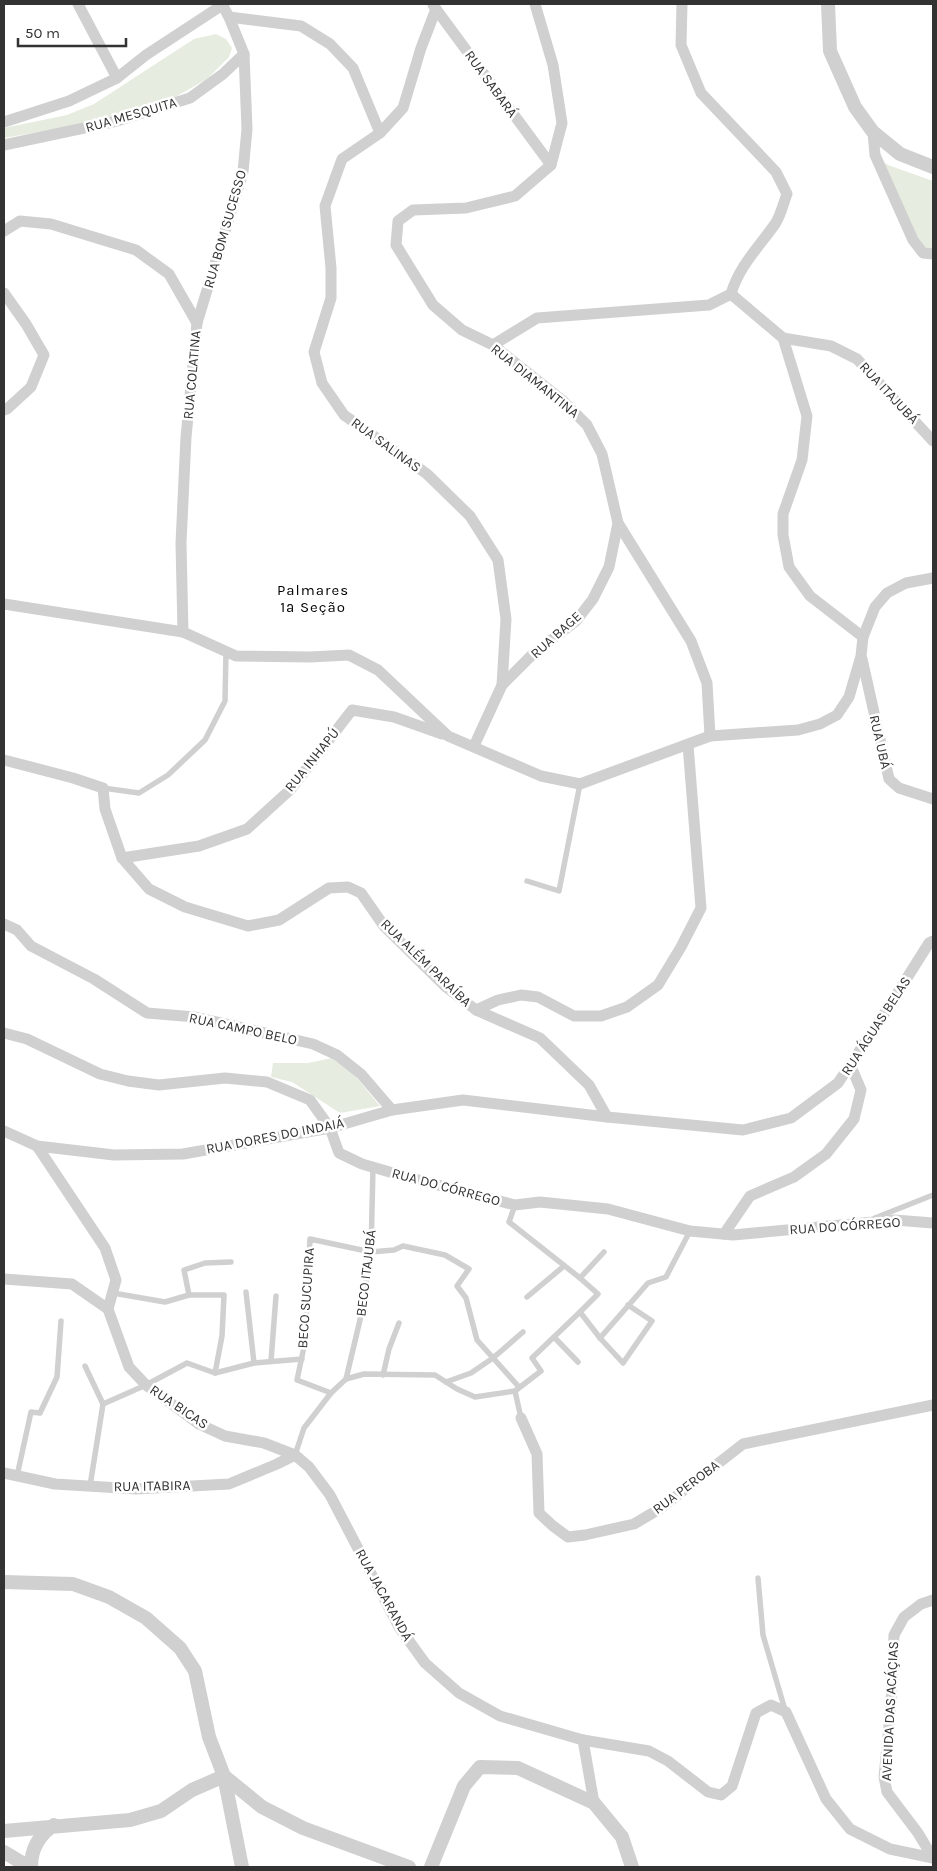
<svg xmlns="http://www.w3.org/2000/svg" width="937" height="1871" viewBox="0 0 937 1871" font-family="Karla,sans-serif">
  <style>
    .green { fill: #e6ecdf }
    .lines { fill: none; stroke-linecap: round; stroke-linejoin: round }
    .service { stroke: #d0d0d0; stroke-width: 5.5 }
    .minor { stroke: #d0d0d0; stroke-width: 11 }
    .tertiary { stroke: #d0d0d0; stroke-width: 14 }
    .labels { text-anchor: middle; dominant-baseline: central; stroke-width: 5; stroke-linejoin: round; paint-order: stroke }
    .street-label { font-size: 14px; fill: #333; stroke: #fff }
    .neighbourhood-label { font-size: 15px; letter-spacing: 1px; fill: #000; stroke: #fff }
  </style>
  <rect width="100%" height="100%" fill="#fff"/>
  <g class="green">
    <path d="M216 34 226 39 232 48 229 57 207 79 163 104 108 120 4 138V128L67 115 94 104 194 39Z"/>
    <path d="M878 159 888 165 933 181V252L923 251Z"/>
    <path d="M332 1058 355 1076 380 1106 340 1113 292 1082 271 1077 273 1063H308Z"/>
  </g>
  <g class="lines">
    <g class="service">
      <path d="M103 788 139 793 168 775 205 740 225 701 226 652"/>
      <path d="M527 881 559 891 580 784"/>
      <path d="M515 1205 509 1222 580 1278 598 1294 580 1312"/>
      <path d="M875 1218 933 1195"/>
      <path d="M580 1278 604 1252"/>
      <path d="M246 1292 254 1363"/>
      <path d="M113 1293 165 1302 189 1295H224L222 1336 215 1373"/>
      <path d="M189 1295 184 1270 205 1263 231 1262"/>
      <path d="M527 1297 564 1266"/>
      <path d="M554 1337 578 1362"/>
      <path d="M600 1338 623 1363 652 1321 628 1305"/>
      <path d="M271 1361 276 1296"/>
      <path d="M85 1366 103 1404 90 1486"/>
      <path d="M383 1375 389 1349 399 1323"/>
      <path d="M346 1379 360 1320 371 1252 373 1167"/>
      <path d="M446 1382 471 1373 493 1358 523 1332"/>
      <path d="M515 1391 521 1418"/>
      <path d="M331 1393 297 1380 305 1342 310 1239 371 1252 394 1250 403 1246 445 1255 469 1269 457 1286 466 1298 477 1340 519 1387"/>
      <path d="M103 1404 146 1385 187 1363 215 1373 254 1363 302 1359"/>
      <path d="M295 1455 304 1428 331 1393 346 1379 364 1374 435 1375 457 1389 475 1397 515 1391 541 1371 532 1358 580 1312 600 1338 648 1283 666 1277 690 1231"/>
      <path d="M17 1476 31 1412 40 1413 57 1377 61 1321"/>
      <path d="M758 1578 763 1635 785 1710"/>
    </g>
    <g class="minor">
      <path d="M78 4 117 78"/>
      <path d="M535 4 553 65 562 123 551 165 515 196 466 208 413 210 398 221 396 245 433 305 462 330 493 345 562 400 587 425 602 454 618 523 691 641 707 683 710 736"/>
      <path d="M433 5 551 165"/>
      <path d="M436 9 421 48 403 108 380 133 342 159 325 206 331 268V298L314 352 322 383 344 415 427 474 470 516 498 560 506 619 502 685 474 746"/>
      <path d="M229 17 301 26 330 44 353 68 380 133"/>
      <path d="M4 122 69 101 117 78 146 55 224 4"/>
      <path d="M873 132 875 155 913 240 923 253 933 254"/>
      <path d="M4 145 117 121 190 98 223 74 244 54"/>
      <path d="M4 231 20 221 51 224 136 250 169 274 197 323"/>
      <path d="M4 293 26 324 44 355 31 387 7 409 4 410"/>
      <path d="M731 294 783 338 807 416 802 460 783 514V535L789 567 810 596 863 637"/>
      <path d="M783 338 831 346 857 359 933 441"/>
      <path d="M493 345 537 318 709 305 731 294C739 266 759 247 775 224 781 215 783 204 787 194L776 172 701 93 681 45 682 4"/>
      <path d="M4 604 183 632 236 656 310 657 349 655 378 670 448 736 541 776 580 784 710 736 798 730 820 724 837 715 849 697 861 656 863 637 875 607 887 593 906 583 933 578"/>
      <path d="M183 632 181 543 186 437 197 323 243 172 247 129 244 54 229 17 223 6"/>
      <path d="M862 659 889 779 899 788 933 799"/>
      <path d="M502 685 533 654 576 621 593 599 609 567 618 523"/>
      <path d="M4 760 73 778 103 788 105 809 122 858 149 889 185 907 248 926 279 920 329 888 348 887 361 893 384 926 446 987 476 1010 540 1038 589 1085 607 1117"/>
      <path d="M122 858 199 846 247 829 291 789 352 710 394 717 442 734"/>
      <path d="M4 924 17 930 31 946 94 979 147 1013 195 1017 313 1044 337 1055 361 1074 392 1110"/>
      <path d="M476 1010 498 1000 521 995 538 997 574 1016H601L627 1007 658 985 681 947 701 908 688 745"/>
      <path d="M4 1033 27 1039 100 1074 128 1081 159 1085 225 1078 267 1082 310 1100 330 1128 339 1153 362 1164 407 1177 515 1205 540 1202 608 1209 690 1231 733 1235 895 1220 933 1223"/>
      <path d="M4 1131 37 1146 114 1155 183 1154 330 1128 392 1110 463 1100 607 1117 743 1130 791 1118 838 1083 888 1008 929 943 933 941"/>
      <path d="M37 1146 105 1248 116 1280 108 1309"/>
      <path d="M724 1234 750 1196 794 1177 826 1154 854 1119 861 1090 850 1064"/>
      <path d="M4 1279 72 1284 108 1309 129 1367 146 1385 199 1424 225 1436 264 1443 295 1455 309 1467 330 1495 399 1627 425 1663 459 1693 500 1716 583 1740 649 1751 668 1761 708 1792 721 1795 732 1786 756 1713 771 1705 786 1712 826 1799 850 1829 890 1849 933 1858"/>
      <path d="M521 1418 537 1454 539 1513 553 1526 568 1537 585 1535 634 1524 661 1508 743 1444 933 1405"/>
      <path d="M4 1473 55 1484 136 1489 229 1484 277 1464 295 1455"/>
      <path d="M933 1600 921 1604 904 1617 894 1635 891 1705 884 1777 887 1792 918 1833 933 1858"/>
      <path d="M583 1740 594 1803"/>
    </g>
    <g class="tertiary">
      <path d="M828 4 830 51 855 107 873 132 900 154 933 167"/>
      <path d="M4 1582 73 1584 109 1597 146 1618 180 1648 195 1671 209 1737 224 1776 262 1807 303 1828 409 1867"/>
      <path d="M224 1776 242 1867"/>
      <path d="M4 1831 130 1820 161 1811 192 1790 224 1776"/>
      <path d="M4 1852 29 1867"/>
      <path d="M31 1867C31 1849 39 1835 54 1825"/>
      <path d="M431 1867 464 1786 480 1767 518 1768 594 1803 622 1837 632 1867"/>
    </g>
  </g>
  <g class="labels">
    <g class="street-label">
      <text transform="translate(491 84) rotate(54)">RUA SABARÁ</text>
      <text transform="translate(131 115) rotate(-16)">RUA MESQUITA</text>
      <text transform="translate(225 229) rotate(-74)">RUA BOM SUCESSO</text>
      <text transform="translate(192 375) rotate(-85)">RUA COLATINA</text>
      <text transform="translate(535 381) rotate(39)">RUA DIAMANTINA</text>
      <text transform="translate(889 393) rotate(47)">RUA ITAJUBÁ</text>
      <text transform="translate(386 445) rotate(36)">RUA SALINAS</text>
      <text transform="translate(556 635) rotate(-42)">RUA BAGE</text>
      <text transform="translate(880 742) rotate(77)">RUA UBÁ</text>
      <text transform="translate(312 760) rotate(-51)">RUA INHAPÚ</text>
      <text transform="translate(426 963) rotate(44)">RUA ALÉM PARAÍBA</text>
      <text transform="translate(876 1026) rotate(-57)">RUA ÁGUAS BELAS</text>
      <text transform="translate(243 1029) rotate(12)">RUA CAMPO BELO</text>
      <text transform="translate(275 1136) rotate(-11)">RUA DORES DO INDAIÁ</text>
      <text transform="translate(446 1187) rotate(15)">RUA DO CÓRREGO</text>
      <text transform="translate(845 1226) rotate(-4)">RUA DO CÓRREGO</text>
      <text transform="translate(366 1273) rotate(-83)">BECO ITAJUBÁ</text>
      <text transform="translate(306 1298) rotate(-86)">BECO SUCUPIRA</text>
      <text transform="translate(179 1407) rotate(34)">RUA BICAS</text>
      <text transform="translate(152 1486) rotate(-1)">RUA ITABIRA</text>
      <text transform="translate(686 1487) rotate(-37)">RUA PEROBA</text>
      <text transform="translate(384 1595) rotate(61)">RUA JACARANDÁ</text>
      <text transform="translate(890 1711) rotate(-87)">AVENIDA DAS ACÁÇIAS</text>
    </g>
    <g class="neighbourhood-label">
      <text x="313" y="590">Palmares<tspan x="313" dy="17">1ª Seção</tspan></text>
    </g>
  </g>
  <rect width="937" height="1871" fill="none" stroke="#333333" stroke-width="10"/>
  <path d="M18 38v8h108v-8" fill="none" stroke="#333333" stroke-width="2.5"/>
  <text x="25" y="38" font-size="15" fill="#333333" stroke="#ffffff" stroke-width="4" paint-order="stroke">50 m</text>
</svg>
